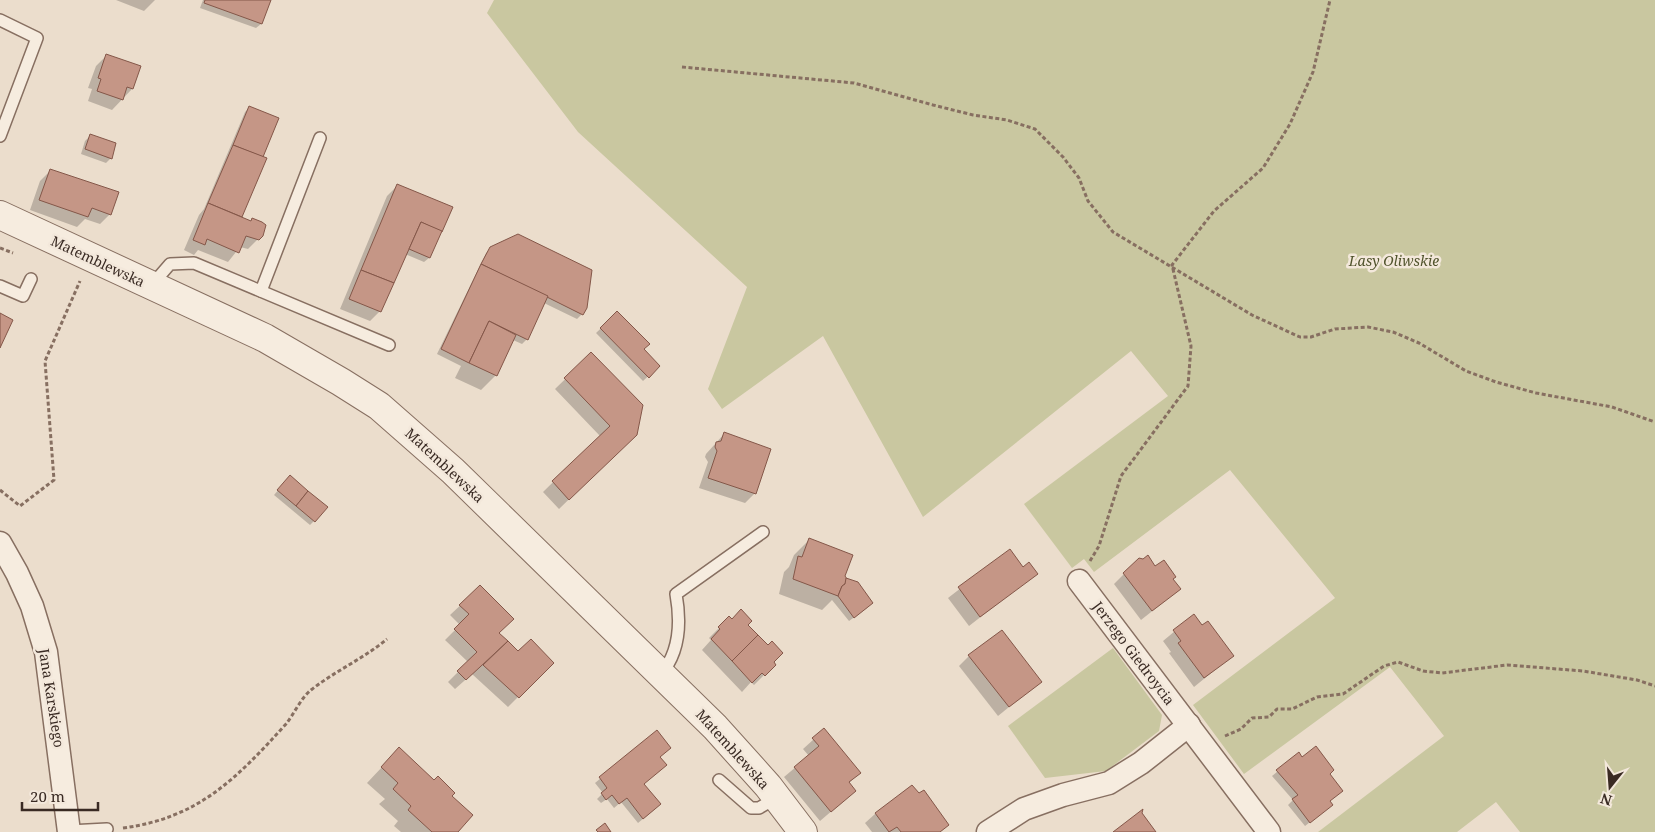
<svg xmlns="http://www.w3.org/2000/svg" width="1655" height="832" viewBox="0 0 1655 832" font-family="'Noto Serif',serif">
  <style>
    .green { fill: #c9c7a0 }
    .shadow { fill: #0003 }
    .building { fill: #c59686; stroke: #845749 }
    .lines { fill: none; stroke-linecap: round; stroke-linejoin: round }
    .service-casing { stroke: #876f61; stroke-width: 14 }
    .minor-casing { stroke: #876f61; stroke-width: 25 }
    .tertiary-casing { stroke: #876f61; stroke-width: 30 }
    .path { stroke: #876f61; stroke-width: 3; stroke-dasharray: 4 2.5; stroke-linecap: butt }
    .service { stroke: #f6ecdf; stroke-width: 11 }
    .minor { stroke: #f6ecdf; stroke-width: 22 }
    .tertiary { stroke: #f6ecdf; stroke-width: 28 }
    .labels { text-anchor: middle; dominant-baseline: central; stroke-width: 5; stroke-linejoin: round; paint-order: stroke }
    .park-label { font-size: 14px; font-style: italic; fill: #50532c; stroke: #f3e8db }
    .street-label { font-size: 14px; fill: #392a23; stroke: #f3e8db }
  </style>
  <rect width="100%" height="100%" fill="#ebddcc"/>
  <g class="green">
    <path d="M494 0H1655V832H1520L1496 802 1457 832H1318L1444 736 1390 667 1244 774 1193 705 1335 598 1230 470 1094 572 1084 559 1072 568 1024 504 1168 396 1131 351 923 517 823 336 722 409 708 389 747 287 578 132 487 13Z"/>
    <path d="M1113 648 1162 715 1159 731 1106 771 1045 778 1008 726Z"/>
  </g>
  <g class="shadow">
    <path d="M116 0H155L144 11Z"/>
    <path d="M203 0H269L261 24 256 28 200 8Z"/>
    <path d="M106 56 132 89 112 110 88 101 92 89 88 88 96 66Z"/>
    <path d="M249 108 261 158 265 159 240 218 258 239 248 249 240 247 228 262 198 250 194 255 184 250 199 215 204 209 245 112Z"/>
    <path d="M90 136 111 158 106 163 81 154 85 141Z"/>
    <path d="M50 171 110 214 100 224 85 219 77 227 30 210 40 181Z"/>
    <path d="M397 186 440 232 429 258 424 262 405 254 380 311 370 321 340 309 387 196Z"/>
    <path d="M491 248 582 314 577 319 544 303 527 339 522 344 513 340 496 375 481 390 455 378 461 366 437 354 486 253Z"/>
    <path d="M617 313 642 349 659 366 643 381 596 333Z"/>
    <path d="M591 354 636 434 559 509 543 492 600 436 555 389Z"/>
    <path d="M724 434 755 493 745 503 699 488 708 462 705 457 706 454Z"/>
    <path d="M285 482 314 521 310 525 274 495Z"/>
    <path d="M809 540 867 608 849 621 832 600 822 610 779 594 784 572 789 567 794 555Z"/>
    <path d="M1010 550 1023 569 1036 574 969 626 948 598Z"/>
    <path d="M1155 568 1172 579 1180 589 1141 620 1114 584 1124 574Z"/>
    <path d="M480 587 498 633 518 653 552 663 508 707 472 674 455 689 448 682 468 662 445 640 460 625 450 615Z"/>
    <path d="M1193 616 1232 656 1194 687 1169 653 1171 652 1163 641Z"/>
    <path d="M729 618 747 625 768 647 772 662 764 675 754 685 751 682 742 692 702 650 711 640 709 638Z"/>
    <path d="M969 656 1040 682 998 716 959 666Z"/>
    <path d="M824 730 859 773 849 783 855 791 820 821 784 777 809 756 803 749Z"/>
    <path d="M656 732 643 784 655 809 638 823 621 802 614 808 607 799 601 803 597 799 603 793 595 783Z"/>
    <path d="M399 749 451 796 456 832H401L394 826 398 821 379 804 385 799 367 783Z"/>
    <path d="M1299 754 1302 758 1329 774V801L1332 805 1305 826 1288 805 1293 800 1272 776Z"/>
    <path d="M875 814 948 825 940 832H872L865 823Z"/>
  </g>
  <g class="building">
    <path d="M205 0H271L262 24 204 3Z"/>
    <path d="M106 54 141 66 133 89 127 87 123 100 97 91 101 79 98 78Z"/>
    <path d="M249 106 279 118 263 157 233 145Z"/>
    <path d="M90 134 116 143 112 159 85 149Z"/>
    <path d="M233 145 267 158 242 217 208 203Z"/>
    <path d="M50 169 119 192 111 215 92 208 88 217 39 200Z"/>
    <path d="M397 184 453 207 442 232 421 222 394 283 361 270Z"/>
    <path d="M208 203 251 221 252 218 262 222 266 225 263 236 259 240 246 236 239 253 207 239 205 245 193 240Z"/>
    <path d="M421 222 442 231 430 258 409 249Z"/>
    <path d="M518 234 592 270 587 308 583 315 481 264 490 247Z"/>
    <path d="M481 264 548 296 528 340 489 321 469 363 441 349Z"/>
    <path d="M361 270 394 283 381 312 349 299Z"/>
    <path d="M617 311 650 344 644 349 660 366 649 378 600 328Z"/>
    <path d="M0 313 13 320 0 348Z"/>
    <path d="M489 321 516 335 497 376 469 363Z"/>
    <path d="M591 352 643 405 637 435 569 500 552 481 610 426 564 378Z"/>
    <path d="M724 432 771 449 756 494 708 478 717 451 715 447 716 442 721 441Z"/>
    <path d="M290 475 308 491 296 506 277 490Z"/>
    <path d="M308 491 328 507 315 522 296 506Z"/>
    <path d="M809 538 853 555 845 576 847 579 845 584 842 586 838 596 793 579 798 556 802 557Z"/>
    <path d="M1010 549 1023 567 1029 562 1038 574 980 617 958 587Z"/>
    <path d="M1148 555 1155 566 1164 560 1176 577 1173 579 1181 589 1152 611 1123 573 1139 558 1143 559Z"/>
    <path d="M846 578 858 582 873 603 854 618 838 596 842 586 845 584Z"/>
    <path d="M480 585 514 619 499 633 508 641 466 680 457 671 477 652 454 629 469 614 459 605Z"/>
    <path d="M741 609 752 621 748 625 758 635 732 661 711 639 720 629 718 627 729 616 732 619Z"/>
    <path d="M1194 614 1202 625 1208 621 1234 656 1204 678 1178 643 1181 641 1173 630Z"/>
    <path d="M1002 630 1042 682 1009 707 968 655Z"/>
    <path d="M758 635 768 645 772 641 783 653 774 662 776 665 765 676 762 673 752 683 732 661Z"/>
    <path d="M531 639 554 663 519 698 483 665 508 641 518 651Z"/>
    <path d="M824 728 861 773 849 782 856 791 831 812 794 767 819 746 812 738Z"/>
    <path d="M657 730 671 748 660 757 667 765 644 784 661 804 643 819 627 798 619 804 612 795 606 800 601 793 607 788 599 777Z"/>
    <path d="M1316 746 1334 770 1330 774 1343 791 1330 801 1333 805 1310 823 1292 799 1298 795 1276 770 1299 752 1302 757Z"/>
    <path d="M399 747 434 780 438 776 455 793 452 796 473 815 458 832H432L408 810 411 806 393 789 398 783 381 767Z"/>
    <path d="M912 785 919 793 924 790 949 825 940 832H901L897 827 889 832 875 813Z"/>
    <path d="M1143 809 1142 813 1156 832H1113Z"/>
    <path d="M605 823 611 832H598L596 830Z"/>
  </g>
  <g class="lines">
    <g class="service-casing">
      <g id="service">
        <path d="M0 20 37 38 0 136"/>
        <path d="M0 286 23 296 31 279"/>
        <path d="M151 286 170 264 194 263 389 345"/>
        <path d="M261 291 320 138"/>
        <path d="M660 675C680 653 681 622 676 594L763 532"/>
        <path d="M719 780 751 808H759L776 798"/>
        <path d="M69 831 107 829"/>
      </g>
    </g>
    <g class="minor-casing">
      <g id="minor">
        <path d="M0 543 17 573 32 606 46 652 69 832"/>
        <path d="M1079 581 1269 832"/>
        <path d="M988 832 1024 809 1063 795 1109 783 1141 763 1189 725"/>
      </g>
    </g>
    <g class="tertiary-casing">
      <path id="tertiary" d="M0 215 265 338 341 382 379 406 453 471 715 727 768 786 803 832"/>
    </g>
    <g class="path">
      <path d="M682 67 854 83 933 105 973 115 1007 120 1035 129 1063 157 1079 178 1088 201 1113 232 1252 315 1291 333 1300 337H1311L1335 329 1368 327 1393 332 1419 343 1466 371 1496 382 1536 393 1612 407 1655 422"/>
      <path d="M0 248 13 253"/>
      <path d="M0 490 20 506 54 480 45 361 80 281"/>
      <path d="M1090 561 1099 546 1121 476 1188 386 1191 346 1172 265 1214 211 1263 168 1290 124 1313 72 1330 0"/>
      <path d="M1225 736 1241 729 1252 718 1269 717 1277 709H1292L1317 697 1343 694 1384 666 1398 662 1423 671 1442 673 1507 665 1583 671 1637 680 1655 686"/>
      <path d="M123 828C199 818 237 778 286 724 294 714 301 698 311 690 335 671 363 659 387 639"/>
    </g>
    <use href="#service" class="service"/>
    <use href="#minor" class="minor"/>
    <use href="#tertiary" class="tertiary"/>
  </g>
  <g class="labels">
    <g class="park-label">
      <text x="1394" y="260">Lasy Oliwskie</text>
    </g>
    <g class="street-label">
      <text transform="translate(98 261) rotate(25)">Matemblewska</text>
      <text transform="translate(445 465) rotate(43)">Matemblewska</text>
      <text transform="translate(1134 653) rotate(53)">Jerzego Giedroycia</text>
      <text transform="translate(52 698) rotate(81)">Jana Karskiego</text>
      <text transform="translate(733 749) rotate(48)">Matemblewska</text>
    </g>
  </g>
  <g transform="translate(1610 787) rotate(197)" stroke="#f3e8db" stroke-width="4" paint-order="stroke">
  <path d="M0-4L9 19L0 12L-9 19Z" fill="#392a23"/>
  <text y="-8" font-size="14" font-weight="bold" text-anchor="middle" fill="#392a23">N</text>
  </g>
  <path d="M22 802v8h76v-8" fill="none" stroke="#392a23" stroke-width="2.5"/>
  <text x="30" y="802" font-size="15" fill="#392a23" stroke="#f3e8db" stroke-width="4" paint-order="stroke">20 m</text>
</svg>
